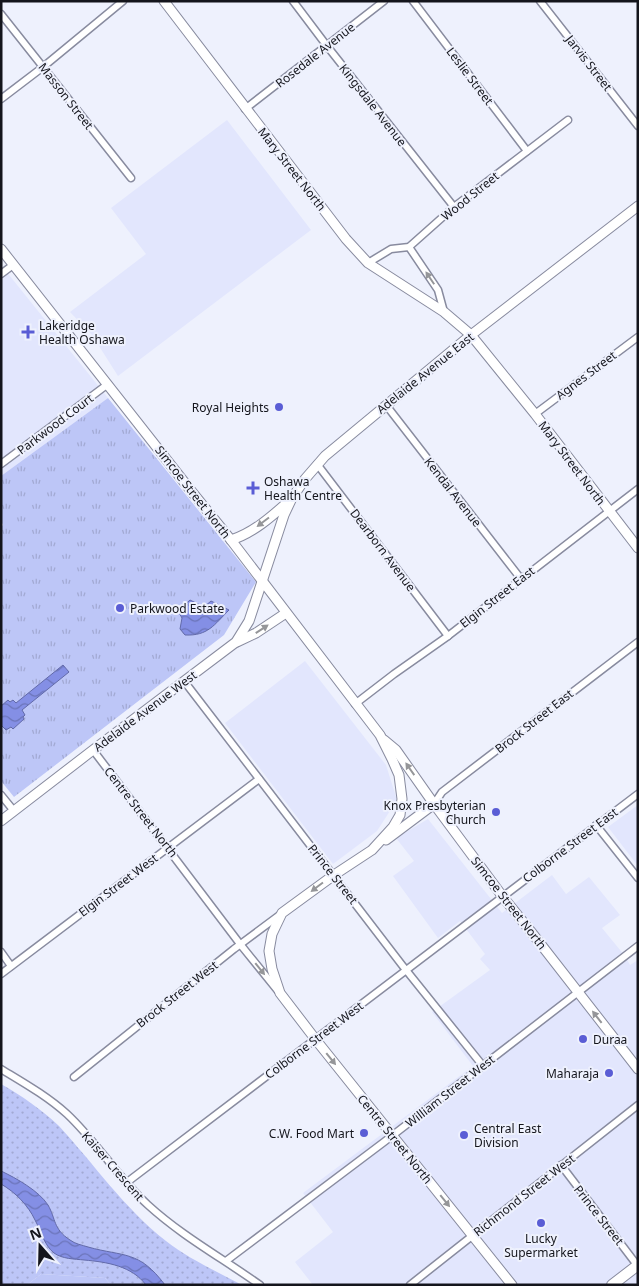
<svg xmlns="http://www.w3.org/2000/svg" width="639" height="1286" viewBox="0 0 639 1286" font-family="'Noto Sans',sans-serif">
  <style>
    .built { fill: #e2e6fd }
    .grass { fill: url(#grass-tufts) }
    .garden { fill: url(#garden-dots) }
    .pitch { fill: #bdc6f7 }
    .water { fill: url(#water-waves); stroke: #626aa9 }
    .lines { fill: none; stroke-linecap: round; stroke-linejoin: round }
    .street-casing { stroke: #888b9f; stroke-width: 9 }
    .secondary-casing { stroke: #888b9f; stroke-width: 11 }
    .primary-casing { stroke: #888b9f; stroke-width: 12 }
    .street { stroke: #fff; stroke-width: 6 }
    .secondary { stroke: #fff; stroke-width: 9 }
    .primary { stroke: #fff; stroke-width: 10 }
    .oneway { fill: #959699 }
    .poi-dot { fill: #5a5dd5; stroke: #eef1fd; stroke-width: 2 }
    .labels { text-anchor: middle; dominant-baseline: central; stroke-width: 4; stroke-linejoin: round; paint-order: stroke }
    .street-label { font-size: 12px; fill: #14151c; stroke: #eef1fd }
    .poi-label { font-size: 12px; fill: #14151c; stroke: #eef1fd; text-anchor: start }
  </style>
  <defs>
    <pattern id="grass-tufts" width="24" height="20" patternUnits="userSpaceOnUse" patternTransform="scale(1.25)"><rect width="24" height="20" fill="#bdc6f7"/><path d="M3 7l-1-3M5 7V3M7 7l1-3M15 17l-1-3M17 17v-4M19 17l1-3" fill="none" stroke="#a2a9d3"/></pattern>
    <pattern id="garden-dots" width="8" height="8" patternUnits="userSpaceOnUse" patternTransform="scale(1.25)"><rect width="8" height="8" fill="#bdc6f7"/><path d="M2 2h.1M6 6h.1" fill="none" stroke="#a2a9d3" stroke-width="1.8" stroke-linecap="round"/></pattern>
    <pattern id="water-waves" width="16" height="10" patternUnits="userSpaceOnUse" patternTransform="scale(1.25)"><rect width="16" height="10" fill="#848fe5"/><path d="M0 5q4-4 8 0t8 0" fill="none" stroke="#6b74b9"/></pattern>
  </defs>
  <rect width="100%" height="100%" fill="#eef1fd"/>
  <g class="built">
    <path d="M227 120 311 230 118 376 92 335 70 312 146 254 111 208Z"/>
    <path d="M1 265 108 398 1 476Z"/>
    <path d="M305 661 386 765 397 800 377 831 333 864 225 723Z"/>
    <path d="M638 805V866L608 827Z"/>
    <path d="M428 819 502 913 552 875 566 894 589 877 620 915 602 928 625 956 630 965 638 960V1285H313L295 1262 333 1232 303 1193 473 1066 432 1012 490 970 480 959 485 954 460 921 438 938 393 876 414 861 396 838Z"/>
  </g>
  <path class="grass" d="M108 398 256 582 224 635 14 797 1 781V527L3 525 1 521V476Z"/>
  <path class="garden" d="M1 1084C22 1096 41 1109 59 1126 94 1164 124 1208 166 1241 189 1259 216 1271 242 1285H111L105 1278 41 1274 27 1285H1Z"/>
  <path class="pitch" d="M41 1274 105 1278 111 1285H27Z"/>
  <g class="water">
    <path d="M190 600 204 607 211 601 229 610C214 625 208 636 185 635L180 629 182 618 178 611Z"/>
    <path d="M63 665 69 672 22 710 25 715 23 717 24 719 13 729 11 727 6 730 1 725V706L8 700 10 702 13 700 16 703Z"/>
    <path d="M1 1171C16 1178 39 1191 48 1205 56 1219 53 1229 70 1240 75 1244 82 1245 88 1247 124 1257 139 1250 165 1285H146C132 1266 107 1262 84 1260 75 1259 62 1259 54 1253 44 1245 41 1231 35 1220 28 1205 15 1192 1 1184Z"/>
  </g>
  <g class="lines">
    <g class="street-casing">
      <g id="street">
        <path d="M293 1 327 46 454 207"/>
        <path d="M413 1 527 151"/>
        <path d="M540 1 638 126"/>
        <path d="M1 14 131 178"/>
        <path d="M1 99 43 67 123 1"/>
        <path d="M245 109 384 1"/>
        <path d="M409 247 438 290 444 312"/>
        <path d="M368 263 391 249 409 247 454 207 568 120"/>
        <path d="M1 274 13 265"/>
        <path d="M386 405 521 579"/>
        <path d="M535 414 638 337"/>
        <path d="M1 464 108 384"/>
        <path d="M317 464 448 636"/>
        <path d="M184 681 402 965 483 1066"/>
        <path d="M355 704 394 674 448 636 638 489"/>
        <path d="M93 750 240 944 278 991"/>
        <path d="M1 795 14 811"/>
        <path d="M434 804 442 792 638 642"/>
        <path d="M596 825 638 878"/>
        <path d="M1 952 11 966"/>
        <path d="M1 974 259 779"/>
        <path d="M1 1069C24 1083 47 1096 67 1114 97 1142 118 1178 148 1205 182 1236 222 1258 260 1285"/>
        <path d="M74 1077 234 949 281 914"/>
        <path d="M561 1165 637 1265"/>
        <path d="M126 1183C297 1053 468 924 638 794"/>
        <path d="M226 1261 384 1142 638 946"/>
        <path d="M410 1285 638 1105"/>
      </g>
    </g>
    <g class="secondary-casing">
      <g id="secondary">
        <path d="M164 1 346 239 368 263 444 312 471 335 535 414 638 548"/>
        <path d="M1 249 192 492 231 540 380 735 392 759 399 775 402 799 400 815 393 827 372 850 334 875 282 913 272 934 269 951 272 969 280 993 316 1040 512 1285"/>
        <path d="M231 540C253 533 271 517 288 502"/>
        <path d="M237 642 256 633 286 613"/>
        <path d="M384 740 396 750 434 804 503 897 532 933 638 1069"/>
        <path d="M1 821 93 750 236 642 249 621 284 515 292 498 305 479 325 456 471 335 638 206"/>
        <path d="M386 840 434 804"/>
      </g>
    </g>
    <g class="primary-casing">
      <path id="primary" d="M612 1285 638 1265"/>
    </g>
    <use href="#street" class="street"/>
    <use href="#secondary" class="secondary"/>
    <use href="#primary" class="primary"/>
  </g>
  <defs><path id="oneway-solid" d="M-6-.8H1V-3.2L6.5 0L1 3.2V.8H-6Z" transform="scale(1.25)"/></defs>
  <g class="oneway">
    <use href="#oneway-solid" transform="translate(430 278) rotate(-124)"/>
    <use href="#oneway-solid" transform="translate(263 522) rotate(143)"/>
    <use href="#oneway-solid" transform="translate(262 629) rotate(-33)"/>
    <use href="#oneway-solid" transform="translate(410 769) rotate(-125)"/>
    <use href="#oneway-solid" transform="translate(317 887) rotate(143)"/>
    <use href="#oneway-solid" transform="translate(260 969) rotate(51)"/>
    <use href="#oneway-solid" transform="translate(597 1017) rotate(-128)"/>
    <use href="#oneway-solid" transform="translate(331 1059) rotate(51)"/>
    <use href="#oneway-solid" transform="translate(445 1201) rotate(51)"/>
  </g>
  <g class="poi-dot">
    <path d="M25.5 324.5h5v5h5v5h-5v5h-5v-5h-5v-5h5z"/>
    <circle cx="279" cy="407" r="5"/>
    <path d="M250.5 480.5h5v5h5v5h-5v5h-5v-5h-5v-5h5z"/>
    <circle cx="120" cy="608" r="5"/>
    <circle cx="496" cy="812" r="5"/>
    <circle cx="583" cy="1039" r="5"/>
    <circle cx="609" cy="1073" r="5"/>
    <circle cx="364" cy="1133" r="5"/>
    <circle cx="464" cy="1135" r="5"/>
    <circle cx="541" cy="1223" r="5"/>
  </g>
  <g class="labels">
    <g class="street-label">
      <text transform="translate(315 55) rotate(-38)">Rosedale Avenue</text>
      <text transform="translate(589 63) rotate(52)">Jarvis Street</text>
      <text transform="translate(470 76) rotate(53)">Leslie Street</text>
      <text transform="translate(66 96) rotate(52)">Masson Street</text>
      <text transform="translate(373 105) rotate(52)">Kingsdale Avenue</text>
      <text transform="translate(292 169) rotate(52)">Mary Street North</text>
      <text transform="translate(470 196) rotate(-39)">Wood Street</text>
      <text transform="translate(425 373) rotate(-39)">Adelaide Avenue East</text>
      <text transform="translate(586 375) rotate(-37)">Agnes Street</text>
      <text transform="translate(55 424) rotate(-37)">Parkwood Court</text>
      <text transform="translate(572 463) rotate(53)">Mary Street North</text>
      <text transform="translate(193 492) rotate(52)">Simcoe Street North</text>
      <text transform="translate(453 492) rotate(52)">Kendal Avenue</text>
      <text transform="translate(383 550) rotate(53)">Dearborn Avenue</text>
      <text transform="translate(497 597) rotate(-38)">Elgin Street East</text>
      <text transform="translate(145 711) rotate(-37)">Adelaide Avenue West</text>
      <text transform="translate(534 721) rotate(-38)">Brock Street East</text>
      <text transform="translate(141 812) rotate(52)">Centre Street North</text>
      <text transform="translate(570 845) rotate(-37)">Colborne Street East</text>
      <text transform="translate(333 874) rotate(52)">Prince Street</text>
      <text transform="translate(118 885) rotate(-37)">Elgin Street West</text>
      <text transform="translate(509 903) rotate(52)">Simcoe Street North</text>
      <text transform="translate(177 994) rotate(-38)">Brock Street West</text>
      <text transform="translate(314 1040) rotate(-37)">Colborne Street West</text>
      <text transform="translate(450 1091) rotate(-38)">William Street West</text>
      <text transform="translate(395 1139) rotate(51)">Centre Street North</text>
      <text transform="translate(113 1166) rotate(49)">Kaiser Crescent</text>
      <text transform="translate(524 1195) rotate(-38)">Richmond Street West</text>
      <text transform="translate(599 1215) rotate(52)">Prince Street</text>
    </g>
    <g class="poi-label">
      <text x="39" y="325">Lakeridge<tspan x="39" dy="14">Health Oshawa</tspan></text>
      <text x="269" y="407" text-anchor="end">Royal Heights</text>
      <text x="264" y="481">Oshawa<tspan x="264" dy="14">Health Centre</tspan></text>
      <text x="130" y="608">Parkwood Estate</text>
      <text x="486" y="805" text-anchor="end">Knox Presbyterian<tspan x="486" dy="14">Church</tspan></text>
      <text x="593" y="1039">Duraa</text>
      <text x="599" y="1073" text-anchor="end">Maharaja</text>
      <text x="474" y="1128">Central East<tspan x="474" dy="14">Division</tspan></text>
      <text x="354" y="1133" text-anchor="end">C.W. Food Mart</text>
      <text x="541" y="1238" text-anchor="middle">Lucky<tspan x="541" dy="14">Supermarket</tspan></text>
    </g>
  </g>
  <rect width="639" height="1286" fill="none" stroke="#14151c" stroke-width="5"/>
  <g transform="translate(40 1246) rotate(340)" stroke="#eef1fd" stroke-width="4" paint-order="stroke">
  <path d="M0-4L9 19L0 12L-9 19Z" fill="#14151c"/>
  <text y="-8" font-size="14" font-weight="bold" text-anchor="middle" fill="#14151c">N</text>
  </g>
</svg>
